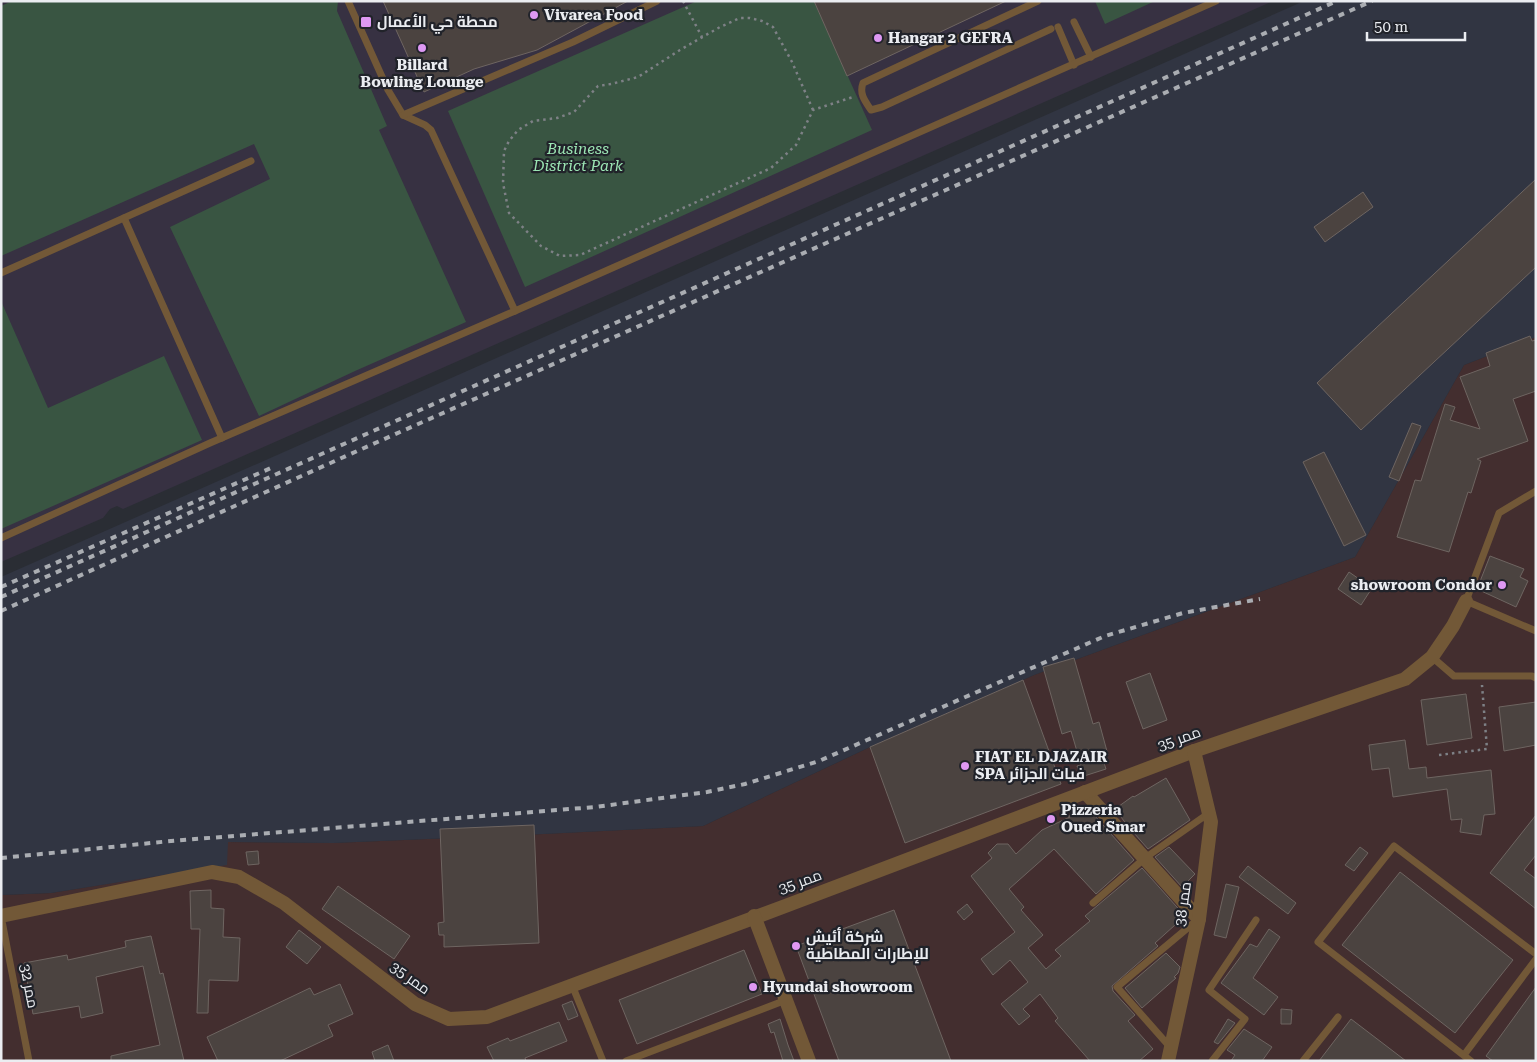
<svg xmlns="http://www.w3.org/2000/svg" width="1537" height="1062" viewBox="0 0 1537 1062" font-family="'Roboto Serif',Cairo,serif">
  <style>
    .commercial { fill: #373142 }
    .industrial { fill: #432e2f }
    .built { fill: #313542 }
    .green { fill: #395542 }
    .building { fill: #4b4340; stroke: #6e6561 }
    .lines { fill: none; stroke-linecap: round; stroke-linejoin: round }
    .path { stroke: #7e8186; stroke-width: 2.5; stroke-dasharray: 2.5 4; stroke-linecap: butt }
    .lane { stroke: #725837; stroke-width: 7 }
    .street { stroke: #725837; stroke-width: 14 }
    .rail { stroke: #aaadb2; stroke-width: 4; stroke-dasharray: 6 6; stroke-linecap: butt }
    .poi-dot { fill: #de98f3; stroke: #21232a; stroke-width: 2 }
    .labels { text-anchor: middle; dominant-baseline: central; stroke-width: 4.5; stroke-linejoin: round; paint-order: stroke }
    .poi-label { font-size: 15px; font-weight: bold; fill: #ebedf1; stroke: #21232a; text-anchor: start }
    .park-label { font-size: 15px; font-style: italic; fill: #9ce6b4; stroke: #21232a }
    .street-label { font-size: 15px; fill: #ebedf1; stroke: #21232a }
  </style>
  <rect width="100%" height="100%" fill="#2a2d34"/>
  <path class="commercial" d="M1 1H1273L123 509 117 506 110 509 103 518 1 562Z"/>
  <path class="industrial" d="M1536 337V1061H1V895L51 893 227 864V842L333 843 523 835 703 826 870 747 1034 675 1355 557 1464 365Z"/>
  <path class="built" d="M1304 1H1536V337L1464 365 1355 557 1034 675 870 747 703 826 523 835 333 843 228 842 227 865 51 893 1 895V577Z"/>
  <g class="green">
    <path d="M12 1H338L337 11 387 126 379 130 466 322 355 371 259 416 170 227 270 179 254 144 1 256V6Z"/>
    <path d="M697 1H814L872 130 525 287 448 111Z"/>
    <path d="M1095 1H1155L1105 24Z"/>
    <path d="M1 301 48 408 164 356 202 440 1 529Z"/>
  </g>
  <g class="building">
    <path d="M383 1H628L537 50 474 69 424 92Z"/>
    <path d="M814 1H1006L847 76Z"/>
    <path d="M1536 179V267L1361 430 1317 383Z"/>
    <path d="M1363 192 1373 207 1325 242 1314 227Z"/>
    <path d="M1530 336 1532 341 1536 340V391L1513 399 1528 441 1477 459 1481 461 1471 493 1468 492 1449 552 1397 537 1415 480 1421 481 1445 404 1455 407 1450 420 1480 429 1460 377 1490 366 1486 353Z"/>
    <path d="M1412 423 1421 426 1399 481 1389 477Z"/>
    <path d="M1324 452 1366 535 1344 546 1303 462Z"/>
    <path d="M1490 556 1524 569 1520 577 1528 581 1516 607 1477 589Z"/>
    <path d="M1349 572 1372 588 1361 605 1338 589Z"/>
    <path d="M1074 658 1093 724 1099 722 1108 755 1102 757 1106 769 1081 777 1077 766 1081 765 1071 731 1062 734 1043 667Z"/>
    <path d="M1150 673 1167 720 1143 729 1126 682Z"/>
    <path d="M1023 680 1061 784 905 843 870 747Z"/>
    <path d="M1466 694 1472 738 1427 745 1421 700Z"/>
    <path d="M1536 702V745L1504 751 1499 707Z"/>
    <path d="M1405 740 1409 769 1426 767 1427 778 1491 770 1495 814 1484 815 1481 835 1460 832 1462 819 1451 820 1447 789 1393 797 1389 768 1372 770 1369 745Z"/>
    <path d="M1166 778 1190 820 1148 849 1127 825 1115 809 1133 796 1134 797Z"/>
    <path d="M1085 808 1096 817 1134 860 1096 894 1054 849 1009 889 1024 907 1021 910 1043 935 1028 948 1046 969 1061 956 1055 950 1090 921 1085 916 1142 868 1185 916 1155 943 1158 946 1112 986 1113 991 1135 1015 1128 1021 1153 1049 1139 1061H1090L1055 1021 1058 1018 1040 994 1023 1009 1030 1016 1019 1025 1001 1004 1028 982 1010 960 993 975 981 959 1015 932 971 876 992 858 988 853 997 844H1008L1016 854 1042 830 1070 817 1068 816Z"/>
    <path d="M1536 815V855L1524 870 1536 879V909L1490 873Z"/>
    <path d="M534 825 539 943 444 947V935H439L438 923 444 922 440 829Z"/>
    <path d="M1169 847 1195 874 1182 887 1155 857Z"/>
    <path d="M1360 847 1368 853 1354 871 1345 865Z"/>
    <path d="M258 851 259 864 248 865 246 852Z"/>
    <path d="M1248 866 1296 903 1288 914 1239 877Z"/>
    <path d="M1400 872 1513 960 1455 1033 1342 945Z"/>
    <path d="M1226 884 1239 887 1226 938 1214 935Z"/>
    <path d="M338 886 410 936 394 959 322 909Z"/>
    <path d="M211 890V908L224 909 223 937 240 938 238 981 209 980 208 1013H197L200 929H191L190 891Z"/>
    <path d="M967 904 973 912 964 920 957 912Z"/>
    <path d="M894 910 951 1061H839L796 946Z"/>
    <path d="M1269 929 1280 937 1253 978 1278 997 1264 1015 1221 983 1250 944 1257 947Z"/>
    <path d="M299 930 321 947 307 964 286 947Z"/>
    <path d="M151 936 160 974 163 973 184 1061H111V1056L160 1045 143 966 96 977 103 1013 81 1018 79 1006 33 1014 24 963 67 955 68 960 95 954 126 947 125 941Z"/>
    <path d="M744 950 762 994 637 1044 619 1000Z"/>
    <path d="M1166 953 1180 967 1178 973 1174 977 1176 978 1142 1008 1125 988Z"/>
    <path d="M340 984 353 1014 328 1025 333 1036 280 1061H218L207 1037 310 988 314 995Z"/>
    <path d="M1536 987V1061H1493L1486 1056Z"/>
    <path d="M572 1001 578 1016 568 1020 562 1005Z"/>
    <path d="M1281 1009 1292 1010 1291 1024H1281Z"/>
    <path d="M780 1019 788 1045 794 1061H783L774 1032 771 1033 768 1024Z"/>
    <path d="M1228 1019 1235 1023 1218 1044 1214 1042Z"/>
    <path d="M1351 1019 1406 1061H1319Z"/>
    <path d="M559 1022 567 1041 525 1058 526 1061H494L487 1047 508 1038 510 1041Z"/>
    <path d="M1244 1029 1272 1047 1262 1061H1231L1235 1055 1227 1050Z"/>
    <path d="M388 1045 394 1061H375L372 1052Z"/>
  </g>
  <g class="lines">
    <g class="path">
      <path d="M683 1 702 37"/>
      <path d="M813 110 792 62 773 27 762 21 750 18H740L720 27 680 50 638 77 611 84 598 86 574 112 557 118 533 121 518 130 509 141 504 151 503 183 509 213 541 246 560 256 580 255 771 168 796 145 813 110 853 97"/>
      <path d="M1439 755 1487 749 1482 685"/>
    </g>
    <g class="lane">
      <path d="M348 1 388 90 403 115 425 125 431 130 515 311"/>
      <path d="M1038 1 863 83C859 94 865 101 871 110L882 107 1051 29"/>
      <path d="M1074 22 1091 57"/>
      <path d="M1058 27 1074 65"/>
      <path d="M403 115 573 42 657 1"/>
      <path d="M124 218 222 438"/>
      <path d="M1 273 251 161"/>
      <path d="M1536 491 1499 513 1466 601 1536 631"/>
      <path d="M1 538 210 443 515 311 1216 1"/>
      <path d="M1432 657 1454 676H1532L1536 678"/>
      <path d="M1093 903 1145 858 1209 813"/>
      <path d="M1 916 29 1061"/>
      <path d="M572 985 603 1061"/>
      <path d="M1170 1047 1117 987 1196 921"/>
      <path d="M1464 1055 1536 959"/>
      <path d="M626 1061 786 1000"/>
      <path d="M1212 1061 1245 1019 1209 990 1256 920"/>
      <path d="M1303 1061 1338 1017"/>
      <path d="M1471 1061 1318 942 1394 846 1536 954"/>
    </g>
    <g class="street">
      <path d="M1085 792 1199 919"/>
      <path d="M1 916 212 872 239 877 284 903 415 1004 449 1019 487 1017 788 905 1194 751 1405 679 1432 657 1453 626 1466 601"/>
      <path d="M754 916 809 1061"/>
      <path d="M1168 1061 1199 919 1211 822 1194 751"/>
    </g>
    <g class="rail">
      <path d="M1 587 271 468"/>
      <path d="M1 597 1337 1"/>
      <path d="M1 611 346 456 1372 1"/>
      <path d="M1 858 171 841 595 807 707 792 745 784 819 761 1105 636 1183 613 1260 599"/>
    </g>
  </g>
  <g class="poi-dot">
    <circle cx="534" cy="15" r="5"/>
    <rect x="360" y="16" width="12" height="12" rx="2.5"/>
    <circle cx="878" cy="38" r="5"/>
    <circle cx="422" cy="48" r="5"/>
    <circle cx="1502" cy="585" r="5"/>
    <circle cx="965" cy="766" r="5"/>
    <circle cx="1051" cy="819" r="5"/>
    <circle cx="796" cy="946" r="5"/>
    <circle cx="753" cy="987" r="5"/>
  </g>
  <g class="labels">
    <g class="poi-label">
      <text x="544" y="15">Vivarea Food</text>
      <text x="377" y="22">محطة حي الأعمال</text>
      <text x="888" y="38">Hangar 2 GEFRA</text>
      <text x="422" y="65" text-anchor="middle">Billard<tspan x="422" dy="17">Bowling Lounge</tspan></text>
      <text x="1492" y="585" text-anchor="end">showroom Condor</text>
      <text x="975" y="757">FIAT EL DJAZAIR<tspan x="975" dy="17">SPA فيات الجزائر</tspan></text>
      <text x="1061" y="810">Pizzeria<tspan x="1061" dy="17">Oued Smar</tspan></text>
      <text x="806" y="937">شركة أئيش<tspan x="806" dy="17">للإطارات المطاطية</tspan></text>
      <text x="763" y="987">Hyundai showroom</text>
    </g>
    <g class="park-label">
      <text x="578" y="149">Business<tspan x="578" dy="17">District Park</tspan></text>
    </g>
    <g class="street-label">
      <text transform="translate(1179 739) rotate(-20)">ممر 35</text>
      <text transform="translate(800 882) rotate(-20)">ممر 35</text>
      <text transform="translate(1183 904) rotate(-82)">ممر 38</text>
      <text transform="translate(410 978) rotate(35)">ممر 35</text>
      <text transform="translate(29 986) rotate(79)">ممر 32</text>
    </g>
  </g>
  <rect width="1537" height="1062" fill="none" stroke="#ebedf1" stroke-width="5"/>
  <path d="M1367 32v8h98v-8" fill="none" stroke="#ebedf1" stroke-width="2.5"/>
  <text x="1374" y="32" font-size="15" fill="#ebedf1" stroke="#21232a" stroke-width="4" paint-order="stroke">50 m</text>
</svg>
